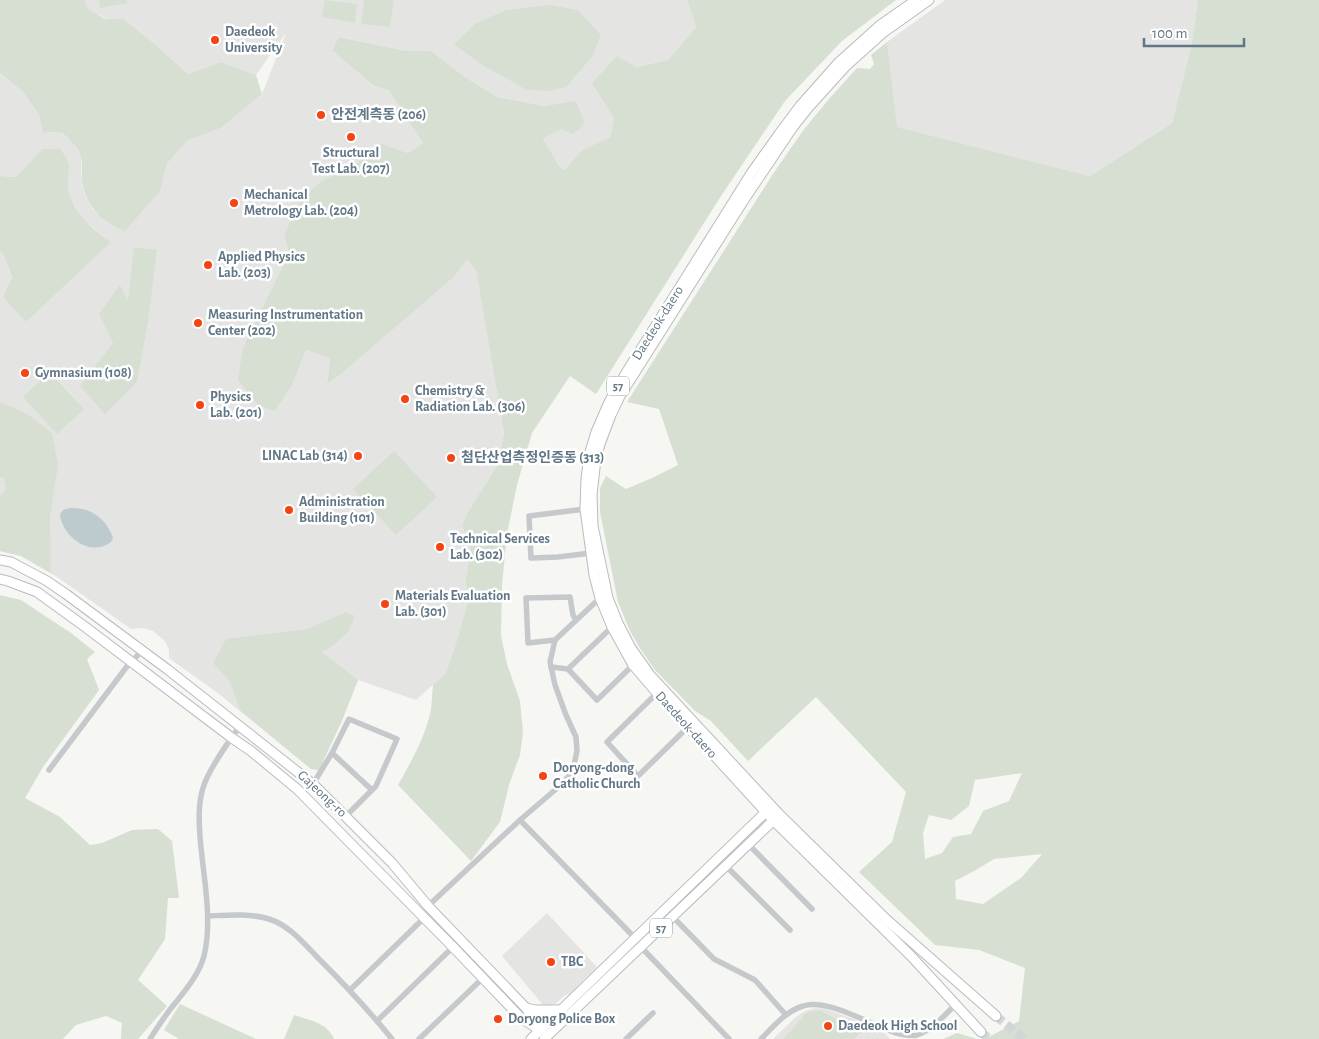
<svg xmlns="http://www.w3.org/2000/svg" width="1319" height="1039" viewBox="0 0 1319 1039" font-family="'Alegreya Sans','Noto Sans KR',sans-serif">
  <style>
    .built { fill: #e4e5e3 }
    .green { fill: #d7dfd3; fill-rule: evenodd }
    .water { fill: #bdcbcf }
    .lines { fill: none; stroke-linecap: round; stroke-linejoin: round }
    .primary-tunnel { stroke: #d1d6d7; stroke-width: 9; stroke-dasharray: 9 4.5; stroke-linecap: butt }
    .primary-casing { stroke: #b8bcc0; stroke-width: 11 }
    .minor { stroke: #c5c9cc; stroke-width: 5.5 }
    .primary { stroke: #fff; stroke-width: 9 }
    .poi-dot { fill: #f54413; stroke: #fff; stroke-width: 2 }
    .labels { text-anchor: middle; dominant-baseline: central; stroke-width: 5; stroke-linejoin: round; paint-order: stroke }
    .shield { fill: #fff; stroke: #91a0aa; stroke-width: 1 }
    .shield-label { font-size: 12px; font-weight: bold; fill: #627786 }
    .poi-label { font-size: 14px; font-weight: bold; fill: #627786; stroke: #fff; text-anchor: start }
    .street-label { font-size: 14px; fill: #627786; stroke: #fff }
  </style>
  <rect width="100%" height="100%" fill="#f6f6f2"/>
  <g class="built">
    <path d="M85 0H687L696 27 668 60 636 67 614 118 610 137 582 150 564 170 559 166 543 138 576 102 544 106 497 97 465 77 431 51H407L340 37 332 49 371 85 389 91 423 143 408 153 380 143 357 163 323 180 284 236 289 253 243 347 293 383 306 350 330 359 327 383 455 276 467 260 476 271 504 433 498 464 466 515 462 525 471 550 465 582 470 596 462 632 446 673 416 700 358 680 341 723 311 769 219 694 169 658V650L165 641 153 631 143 628 131 629 57 577 21 556 0 551V251L4 256 26 322 110 242 83 219 77 210 71 198 68 186V160L42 149 16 177 0 176V73L23 92 39 115 43 133 59 132 72 141 81 156 82 186 86 198 93 210 112 226 159 191 167 164 187 141 221 128 262 94 286 33 256 75 221 62 188 74 157 46 86 8Z"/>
    <path d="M945 0H1198L1192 43 1172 123 1090 176 896 127 887 42Z"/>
    <path d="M547 913 597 967 569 994 565 995 553 1006 543 1005 502 956Z"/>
    <path d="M815 1008 826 1009 856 1020 884 1032 890 1039H773L796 1017 805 1011Z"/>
  </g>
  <g class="green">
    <path d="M0 0H85L87 8 105 19H123L157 46 188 74 221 62 256 75 262 94 221 128 187 141 167 164 160 191 125 231C105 224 89 210 83 188 81 179 83 168 81 157 79 149 67 134 58 132 54 132 48 133 43 133L39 115 23 92 0 73Z"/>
    <path d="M99 0H127V3L100 8Z"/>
    <path d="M325 0 357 4 355 23 322 17Z"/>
    <path d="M364 0H394L390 27 361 24Z"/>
    <path d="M687 0H896L842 41 785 101 721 196 596 394 570 376 532 433 517 485 507 534 502 585 501 636 507 664 520 701 523 732 520 755 509 785 500 822 471 861 398 785C411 762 426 736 431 709 432 701 432 693 433 685L446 673 457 641 470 596 465 582 471 550 462 525 466 515 498 464 504 433 476 271 467 260 455 276 342 373 327 384 330 359 306 350 293 383 275 411 258 405 238 380 243 347 289 253 284 236 300 200 323 180 357 163 380 143 408 153 423 143 389 91 372 85 332 50 339 37 407 51H431L465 77 497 97 544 106 576 101 584 121 583 126 573 134 562 129 543 138 559 166 564 170 582 150 610 137 614 118 592 83 617 56 636 67 668 60 696 27Z"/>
    <path d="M1198 0H1319V1039H985L1019 1021 1025 968 979 950 935 945 859 872 892 842 906 792 816 697 748 761 711 721 695 711 655 670 641 650 630 631 618 602 600 512V488L606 476 626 489 652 478 678 465 659 409 627 402 773 174 802 132 828 100 857 68 870 69 874 64 871 55 887 42 897 127 1090 176 1172 123 1192 43ZM1022 773 1009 801 983 811 971 834 953 837 942 853 925 859 923 833 929 815 951 820 969 806 975 780ZM1042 854 1021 878 983 904 956 899 955 881 976 870 994 859Z"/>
    <path d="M550 5 578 10 601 35 592 57 566 87 549 91 527 90 479 63 454 44 475 24 506 10Z"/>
    <path d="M42 149H60C62 152 65 155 67 159 71 166 67 178 68 186 72 212 91 228 111 242L26 322 3 297 12 278 4 256 0 251V176L16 177Z"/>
    <path d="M134 247 157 250 148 322 137 382 105 414 80 386 113 343 99 314 120 285 128 301Z"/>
    <path d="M49 372 84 409 57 434 23 397Z"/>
    <path d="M0 402 3 403 29 415 52 433 58 465 50 517 51 573 21 556 0 551V496L6 490 4 479 0 477Z"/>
    <path d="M394 451 437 497 396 535 353 489Z"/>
    <path d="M0 595 21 600 71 633 95 652 87 659 99 690 43 767 25 798 60 817 90 845 102 843 132 830 158 829 172 841 179 898H168L165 939 138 980 167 1006 138 1039H121L122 1023 106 1016 76 1025 63 1039H0Z"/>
    <path d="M346 612 355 616 349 631 334 645 322 652 358 680 341 723 319 770 311 769 240 710 230 682 213 663 226 639 308 629Z"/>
    <path d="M180 1004 256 1039H179L164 1030Z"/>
    <path d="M813 1011H821L861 1032 854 1039H783L803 1017 804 1014Z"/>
    <path d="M294 1015C309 1020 328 1023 334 1039H284Z"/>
    <path d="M957 1033 977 1039H932H943Z"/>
  </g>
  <path class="water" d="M70 508C90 507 106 518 113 538L111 542C91 558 62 537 60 514L63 510Z"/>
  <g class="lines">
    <g class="primary-tunnel">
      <path d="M996 1016 1024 1039"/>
      <path d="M981 1032 989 1039"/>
    </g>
    <g class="primary-casing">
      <g id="primary">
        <path d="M916 0 879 26 839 62 800 106 779 134 752 172 626 373 609 402 596 432 589 455 586 479 585 509 594 575 600 598 612 627 633 665 657 693 774 821 911 956 981 1032"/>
        <path d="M929 0 884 32 845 67 808 108 793 127 742 203 620 396 611 415 600 444 596 459 592 495 593 526 608 598 618 623 631 648 650 675 780 815 887 920 996 1016"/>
        <path d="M0 560 11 562 47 581 66 594 167 669 313 784 392 863 428 906 526 1008 541 1030"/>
        <path d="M0 579 8 581 37 592 84 626 232 738 251 751 297 789 453 947 520 1017 538 1029"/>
        <path d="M526 1008 535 1010H561"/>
        <path d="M531 1039 770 808"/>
        <path d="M544 1039 778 816"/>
      </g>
    </g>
    <g class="minor">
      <path d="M585 509 529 516 531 558 558 557 591 553"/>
      <path d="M612 627 568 669 597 700 633 665"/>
      <path d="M555 640 528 643 526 598 570 597 573 615 576 620"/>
      <path d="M551 667 568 669"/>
      <path d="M657 693 607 742 638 776 688 727"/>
      <path d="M332 753 372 790"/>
      <path d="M49 770 128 665 142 651"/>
      <path d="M313 784 332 753 349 719 397 739 376 786 346 816"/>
      <path d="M520 820 635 938"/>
      <path d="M749 845 812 909"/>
      <path d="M726 866 790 930"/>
      <path d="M428 906 520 820 562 784 568 777 574 765 577 751 576 737 566 715 555 685 550 662 555 640 600 598"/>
      <path d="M208 916C229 915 249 913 269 919 291 926 306 946 322 962 347 987 370 1012 392 1039"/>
      <path d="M673 917 714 959 755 980 786 1015"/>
      <path d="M641 947 729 1039"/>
      <path d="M350 990 424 918"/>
      <path d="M377 1021 453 947"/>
      <path d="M150 1039C157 1028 164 1017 172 1007 184 992 199 975 204 956 213 919 203 875 200 837 199 821 198 804 203 788 208 770 229 741 240 726"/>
      <path d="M419 1039 483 978"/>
      <path d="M626 1039 653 1013"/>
      <path d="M761 1039C773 1027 786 1011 803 1006 826 998 868 1023 890 1031 898 1034 908 1037 917 1035 932 1030 945 1015 956 1004"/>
    </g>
    <use href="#primary" class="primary"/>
  </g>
  <g class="poi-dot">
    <circle cx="215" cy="40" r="5"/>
    <circle cx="321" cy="115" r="5"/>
    <circle cx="351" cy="137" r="5"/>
    <circle cx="234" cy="203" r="5"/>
    <circle cx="208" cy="265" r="5"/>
    <circle cx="198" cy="323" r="5"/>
    <circle cx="25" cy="373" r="5"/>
    <circle cx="405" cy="399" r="5"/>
    <circle cx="200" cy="405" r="5"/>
    <circle cx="358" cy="456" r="5"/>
    <circle cx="451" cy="458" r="5"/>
    <circle cx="289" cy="510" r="5"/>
    <circle cx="440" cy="547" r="5"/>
    <circle cx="385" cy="604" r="5"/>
    <circle cx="543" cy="776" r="5"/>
    <circle cx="551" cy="962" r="5"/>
    <circle cx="498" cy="1019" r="5"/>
    <circle cx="828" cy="1026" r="5"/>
  </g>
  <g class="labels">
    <g class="shield">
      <rect x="607" y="376.5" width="22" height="19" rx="4"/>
      <rect x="650" y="918.5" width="22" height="19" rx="4"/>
    </g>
    <g class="shield-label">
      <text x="618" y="386">57</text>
      <text x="661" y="928">57</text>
    </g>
    <g class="poi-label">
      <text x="225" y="32">Daedeok<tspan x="225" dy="16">University</tspan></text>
      <text x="331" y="115">안전계측동 (206)</text>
      <text x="351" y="153" text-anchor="middle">Structural<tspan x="351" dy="16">Test Lab. (207)</tspan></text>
      <text x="244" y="195">Mechanical<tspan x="244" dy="16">Metrology Lab. (204)</tspan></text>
      <text x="218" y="257">Applied Physics<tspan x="218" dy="16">Lab. (203)</tspan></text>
      <text x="208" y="315">Measuring Instrumentation<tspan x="208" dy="16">Center (202)</tspan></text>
      <text x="35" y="373">Gymnasium (108)</text>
      <text x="415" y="391">Chemistry &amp;<tspan x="415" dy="16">Radiation Lab. (306)</tspan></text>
      <text x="210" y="397">Physics<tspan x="210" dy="16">Lab. (201)</tspan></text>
      <text x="348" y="456" text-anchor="end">LINAC Lab (314)</text>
      <text x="461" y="458">첨단산업측정인증동 (313)</text>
      <text x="299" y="502">Administration<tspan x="299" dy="16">Building (101)</tspan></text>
      <text x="450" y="539">Technical Services<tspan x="450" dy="16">Lab. (302)</tspan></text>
      <text x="395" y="596">Materials Evaluation<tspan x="395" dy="16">Lab. (301)</tspan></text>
      <text x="553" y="768">Doryong-dong<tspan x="553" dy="16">Catholic Church</tspan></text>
      <text x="561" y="962">TBC</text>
      <text x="508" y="1019">Doryong Police Box</text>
      <text x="838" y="1026">Daedeok High School</text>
    </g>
    <g class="street-label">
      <text transform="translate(658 323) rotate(-58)">Daedeok-daero</text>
      <text transform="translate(686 725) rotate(48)">Daedeok-daero</text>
      <text transform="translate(322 794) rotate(43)">Gajeong-ro</text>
    </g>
  </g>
  <path d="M1144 38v8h100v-8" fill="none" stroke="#627786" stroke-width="2.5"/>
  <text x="1152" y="38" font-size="15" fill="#627786" stroke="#ffffff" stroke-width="4" paint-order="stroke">100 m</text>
</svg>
